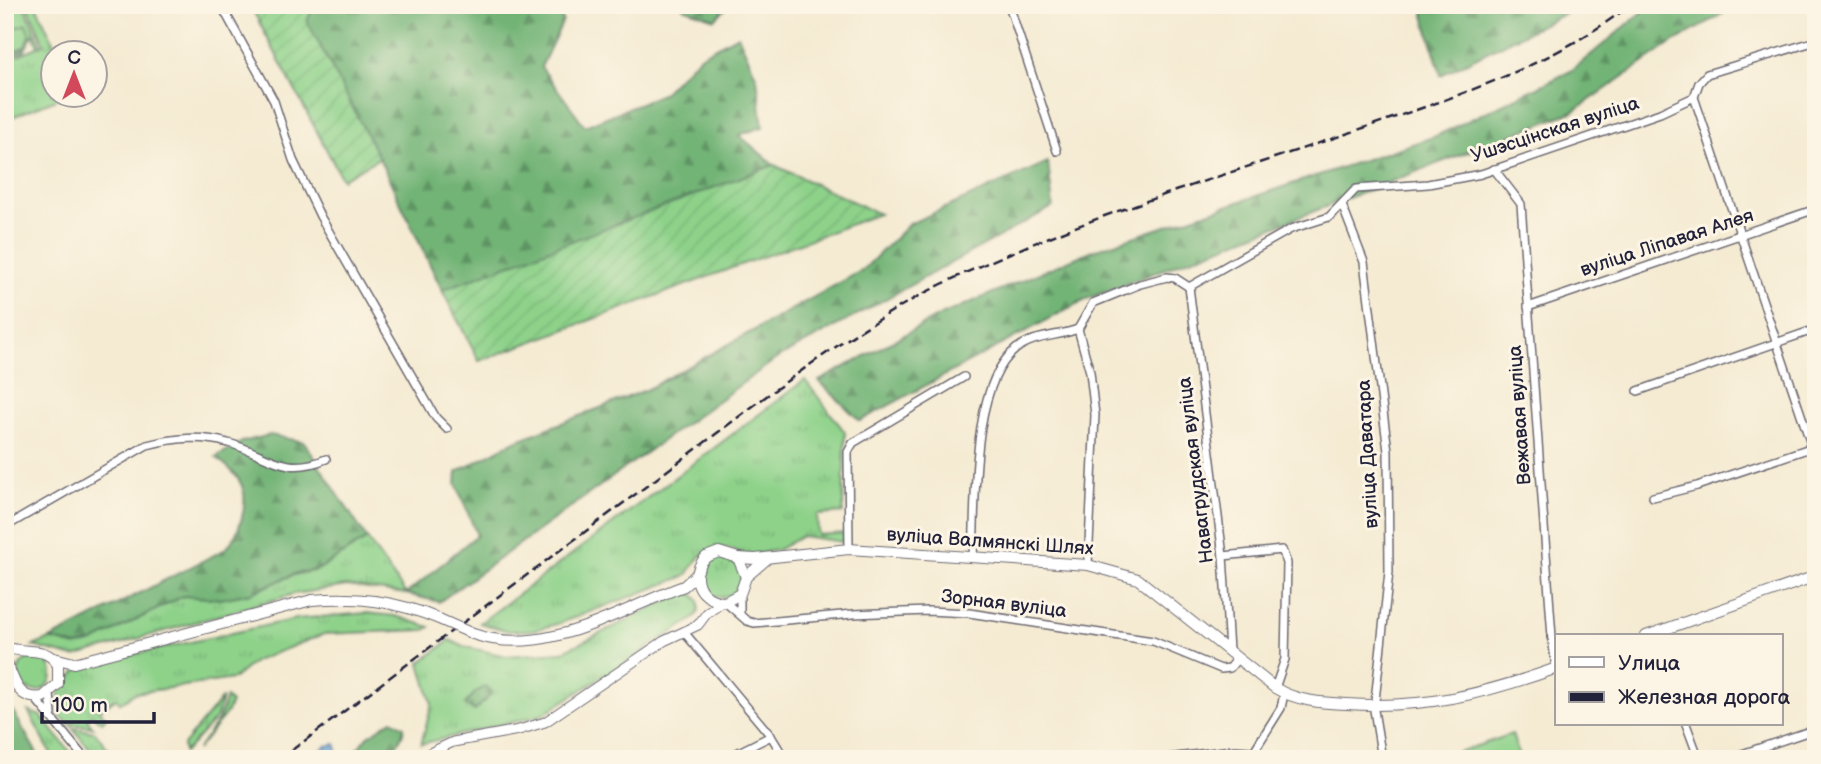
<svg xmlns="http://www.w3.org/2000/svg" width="1821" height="764" viewBox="0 0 1821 764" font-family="'Balsamiq Sans',sans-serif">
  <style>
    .grass { fill: url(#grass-tufts); stroke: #587a62; stroke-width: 2 }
    .forest { fill: url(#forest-firs); stroke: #4a6b58; stroke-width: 2 }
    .garden { fill: url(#garden-furrows); stroke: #587a62; stroke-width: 2 }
    .pitch { fill: #8ed28a; stroke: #587a62; stroke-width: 2 }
    .water { fill: url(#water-rules); stroke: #4f6e95; stroke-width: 2 }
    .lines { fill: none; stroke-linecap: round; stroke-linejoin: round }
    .minor-casing { stroke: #6c6870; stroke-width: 10 }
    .tertiary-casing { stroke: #6c6870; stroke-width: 11 }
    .secondary-casing { stroke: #6c6870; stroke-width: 12 }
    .minor { stroke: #fff; stroke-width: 7 }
    .tertiary { stroke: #fff; stroke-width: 9 }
    .secondary { stroke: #fff; stroke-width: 10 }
    .rail { stroke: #22223b; stroke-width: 2.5; stroke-dasharray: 10 5; stroke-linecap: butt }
    .secondary-bridge-casing { stroke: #6c6870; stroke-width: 12; stroke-linecap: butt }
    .secondary-bridge { stroke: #fff; stroke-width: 10 }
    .labels { text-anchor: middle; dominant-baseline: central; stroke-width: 6; stroke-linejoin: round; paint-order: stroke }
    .street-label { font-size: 19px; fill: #22223b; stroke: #fcf5e5 }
  </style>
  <defs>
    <pattern id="grass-tufts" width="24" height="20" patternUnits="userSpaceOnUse" patternTransform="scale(1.75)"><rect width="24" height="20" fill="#8ed28a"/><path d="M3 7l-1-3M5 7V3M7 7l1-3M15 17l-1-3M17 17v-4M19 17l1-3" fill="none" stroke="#7ab478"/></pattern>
    <pattern id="forest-firs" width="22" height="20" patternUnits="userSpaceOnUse" patternTransform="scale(1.75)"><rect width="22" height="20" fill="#72b476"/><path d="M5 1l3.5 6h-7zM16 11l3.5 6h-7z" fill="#5d9262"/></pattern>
    <pattern id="garden-furrows" width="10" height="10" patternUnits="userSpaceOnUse" patternTransform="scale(1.75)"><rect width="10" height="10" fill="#8ed28a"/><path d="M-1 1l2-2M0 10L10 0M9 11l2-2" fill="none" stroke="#7ab478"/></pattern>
    <pattern id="water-rules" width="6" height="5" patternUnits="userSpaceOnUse" patternTransform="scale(1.75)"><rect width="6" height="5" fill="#7cbaef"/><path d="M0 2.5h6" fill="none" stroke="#6597c3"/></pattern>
  </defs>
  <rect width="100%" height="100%" fill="#fcf5e5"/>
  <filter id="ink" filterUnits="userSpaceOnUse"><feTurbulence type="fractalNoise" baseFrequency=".0143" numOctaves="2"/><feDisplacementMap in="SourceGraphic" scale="14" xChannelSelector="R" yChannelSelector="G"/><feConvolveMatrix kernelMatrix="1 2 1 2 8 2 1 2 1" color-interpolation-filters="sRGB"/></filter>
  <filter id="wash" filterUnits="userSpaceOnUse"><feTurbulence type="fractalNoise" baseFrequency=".00686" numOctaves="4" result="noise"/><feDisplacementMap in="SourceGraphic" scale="28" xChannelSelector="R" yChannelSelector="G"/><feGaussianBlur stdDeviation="1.57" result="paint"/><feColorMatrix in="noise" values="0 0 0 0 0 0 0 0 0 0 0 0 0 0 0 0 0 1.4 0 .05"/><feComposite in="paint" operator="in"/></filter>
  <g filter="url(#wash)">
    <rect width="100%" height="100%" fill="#f5ebd3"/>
    <g class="grass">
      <path d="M27 5H36L58 52H52V94L66 95 5 120V61L44 44Z"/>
      <path d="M26 23 30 35 27 45 15 51 5 49V32Z"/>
      <path d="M805 380 845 432 843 513 817 515 818 535 845 533 842 542 802 536 777 550 746 556 731 549 714 548 699 557 686 576 557 624 535 630 509 631 480 623Z"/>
      <path d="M367 539 406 594 347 586 294 594 74 657 33 646 50 639 76 646 183 596H196L317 570Z"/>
      <circle cx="721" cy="577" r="20"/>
      <path d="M683 593 693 594 699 601V612L692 620 542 715 421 744 432 704 420 663 450 640 462 646 506 656 562 652Z"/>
      <path d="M366 613 395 616 430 627 425 630 324 634 255 661 233 679 135 693 120 703 116 698 100 710 106 718 102 722 92 715 87 719 93 727 69 724 59 715V692L81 666 296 619Z"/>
      <circle cx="35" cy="674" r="17"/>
      <path d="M222 698 217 717 184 753 183 745Z"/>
      <path d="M226 698 231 703 227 712 197 750 219 719Z"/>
      <path d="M28 711 41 716 76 759H54Z"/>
      <path d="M72 728 95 732 112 754 108 759H98Z"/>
    </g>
    <g class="forest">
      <path d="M314 5H558L563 21 541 67 585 126 662 94 701 55 738 35 757 78 763 127 739 135 774 165 442 290 379 158 307 21Z"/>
      <path d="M683 5H729L715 19 683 8Z"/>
      <path d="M1421 5H1582L1441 75Z"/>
      <path d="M1651 5H1738L1672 43 1574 111 1084 300 860 421 819 381 939 316 1091 251 1436 136 1571 71Z"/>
      <path d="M1048 162 1053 207 776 359 439 602 406 594 477 535 456 484 457 472 513 442 646 390 863 270 909 224Z"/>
      <path d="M270 435 304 442 367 539 317 570 297 573 251 593 221 599 183 596 91 643 76 646 50 639 224 550C239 537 251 501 240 482 235 472 224 464 216 457L242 442Z"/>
      <path d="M486 686 492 693 475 711 465 704 476 692Z"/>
      <path d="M5 697 40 759H5Z"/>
      <path d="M392 720 404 727C401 755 372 759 349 759L367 737Z"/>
    </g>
    <g class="garden">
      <path d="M250 5H314L307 21 379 158 342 179Z"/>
      <path d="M774 165 879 214 479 361 442 290Z"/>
    </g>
    <g class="pitch">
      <path d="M5 5H24L41 45 38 47 33 34 25 50 15 54 5 51V49L15 51 24 48 30 35 26 24 5 32Z"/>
      <path d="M1512 734 1520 759H1438Z"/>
    </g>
    <path class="water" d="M336 744 338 759H310L326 746Z"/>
  </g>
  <g filter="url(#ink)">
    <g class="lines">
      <g class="minor-casing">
        <g id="minor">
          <path d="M221 5 274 101 293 160 320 216 436 418 447 429"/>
          <path d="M1009 5 1057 151"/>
          <path d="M1694 97 1816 459"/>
          <path d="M1494 169 1521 204 1552 637 1556 668"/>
          <path d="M1342 205 1364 262 1388 451 1389 572 1374 710 1382 759"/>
          <path d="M1189 287 1223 556 1229 650"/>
          <path d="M1528 307 1816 209"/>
          <path d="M1078 329 1090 372 1095 415 1088 565"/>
          <path d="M1638 391 1816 329"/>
          <path d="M1653 497 1697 486 1816 446"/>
          <path d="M5 527 147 445C175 438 200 435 228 443 267 453 283 477 326 459"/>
          <path d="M849 549 848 452 853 443 964 377"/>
          <path d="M1223 556 1282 550 1287 563 1285 659 1275 688"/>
          <path d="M973 557C976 503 970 385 1016 349 1034 335 1057 337 1078 329L1093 303 1140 284 1167 277 1175 278 1189 287 1291 229 1329 217 1356 189 1428 184 1481 174 1660 113 1694 97 1699 83 1707 74 1816 41"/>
          <path d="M740 594V614"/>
          <path d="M725 602 747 621 754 623 853 614 928 611 969 613 1153 641 1221 669 1230 668 1238 658"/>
          <path d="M684 632 771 736 785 759"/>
          <path d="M50 694 52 714"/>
          <path d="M35 698 85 759"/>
          <path d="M1686 724 1699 759"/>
          <path d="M725 759 771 736"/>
          <path d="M1160 759 1232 750 1251 751"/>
          <path d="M1249 759 1281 708 1284 694"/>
          <path d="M1727 759 1816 729"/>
        </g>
      </g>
      <g class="tertiary-casing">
        <path id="tertiary" d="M417 759 453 742 519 730 545 722 664 641 698 625 707 613 723 602"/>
      </g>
      <g class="secondary-casing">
        <g id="secondary">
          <path d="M738 558 755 559 849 549 1088 565 1138 579 1275 688C1296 701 1322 703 1347 704 1425 709 1484 694 1557 668"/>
          <path d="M746 577 738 558 719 552 706 557C688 576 699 600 725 602L740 594 746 577 768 558"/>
          <path d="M473 634C545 659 618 610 684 586L696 575"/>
          <path d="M1646 636 1816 576"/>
          <path d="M5 647C25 655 45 644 58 665V684L43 697C15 701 15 678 5 659"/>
          <path d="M54 658 74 663 312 600C358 596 396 601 439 619"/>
        </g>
      </g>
      <use href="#minor" class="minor"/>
      <use href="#tertiary" class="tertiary"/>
      <use href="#secondary" class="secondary"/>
      <path class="rail" d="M280 759C408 664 536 568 664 473 753 407 842 334 942 284 1072 221 1210 180 1346 134 1444 100 1547 70 1630 5"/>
      <g class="secondary-bridge-casing">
        <path id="secondary-bridge" d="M439 619 473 634"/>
      </g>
      <use href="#secondary-bridge" class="secondary-bridge"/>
    </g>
  </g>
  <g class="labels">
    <g class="street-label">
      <text transform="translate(1555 130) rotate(-18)">Ушэсцінская вуліца</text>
      <text transform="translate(1667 243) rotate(-18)">вуліца Ліпавая Алея</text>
      <text transform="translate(1520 415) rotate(-94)">Вежавая вуліца</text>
      <text transform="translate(1368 454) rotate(-93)">вуліца Даватара</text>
      <text transform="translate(1196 470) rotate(-97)">Навагрудская вуліца</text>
      <text transform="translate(990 542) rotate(4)">вуліца Валмянскі Шлях</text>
      <text transform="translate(1004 604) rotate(7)">Зорная вуліца</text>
    </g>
  </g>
  <rect width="1821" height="764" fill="none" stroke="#fcf5e5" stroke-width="28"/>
  <rect x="1555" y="634" width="228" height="91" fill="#fcf5e5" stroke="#a5a1a1" stroke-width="2"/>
  <rect x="1569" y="657" width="35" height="10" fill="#ffffff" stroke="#a5a1a1" stroke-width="2"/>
  <text x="1618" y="670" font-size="21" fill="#22223b">Улица</text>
  <rect x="1569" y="692" width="35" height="10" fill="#22223b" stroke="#a5a1a1" stroke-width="2"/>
  <text x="1618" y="704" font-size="21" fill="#22223b">Железная дорога</text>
  <g transform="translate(74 74)"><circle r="33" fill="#fcf5e5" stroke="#a5a1a1" stroke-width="2"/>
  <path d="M0-5L12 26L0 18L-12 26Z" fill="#d1495b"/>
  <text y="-10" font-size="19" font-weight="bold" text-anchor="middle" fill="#22223b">С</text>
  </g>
  <path d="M42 712v10h112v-10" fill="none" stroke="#22223b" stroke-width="3.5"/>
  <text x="52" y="712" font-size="21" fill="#22223b" stroke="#fcf5e5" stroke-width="5" paint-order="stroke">100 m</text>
</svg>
